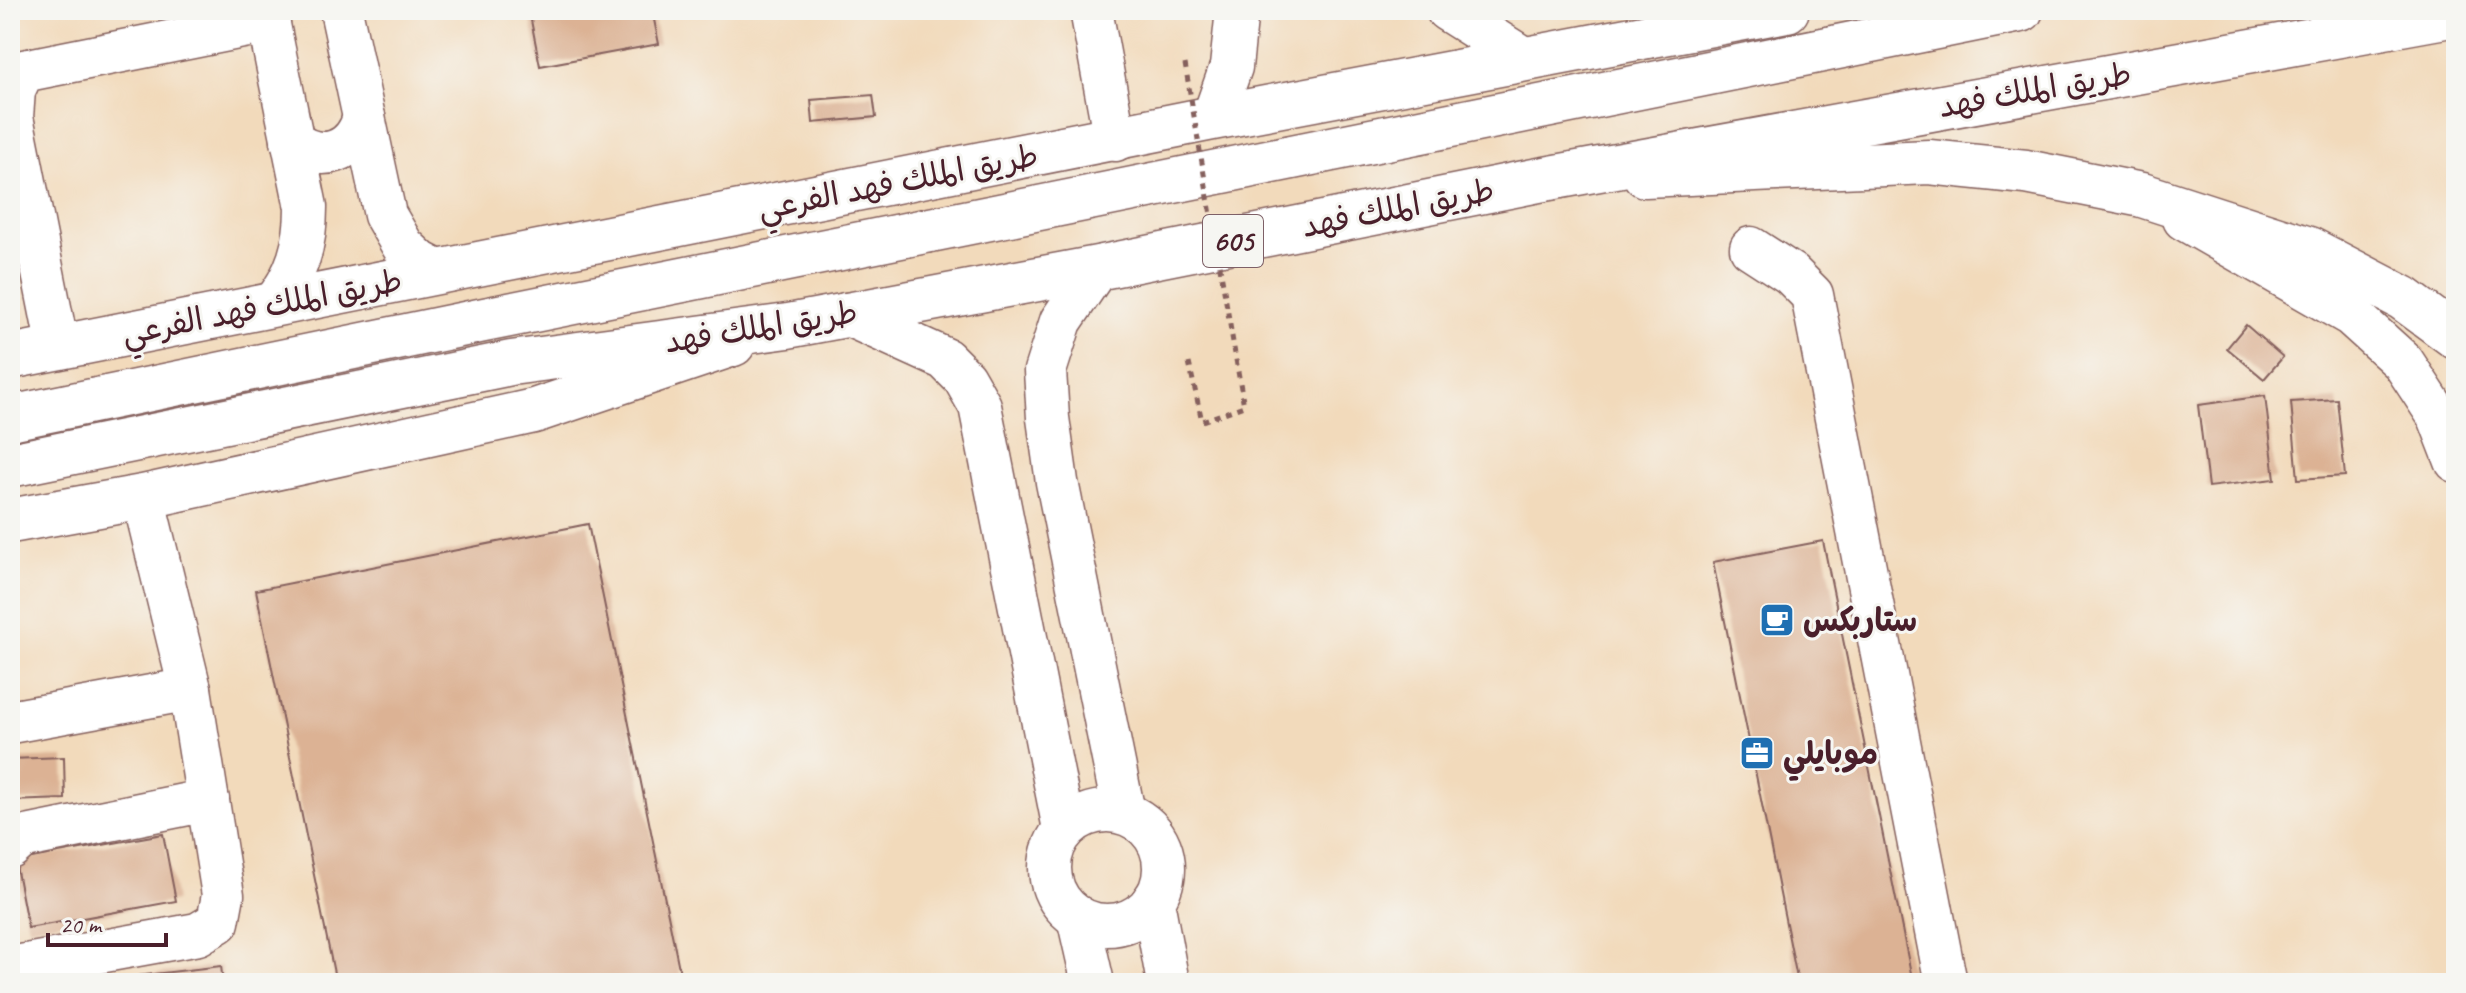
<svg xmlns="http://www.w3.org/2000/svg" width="2466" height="993" viewBox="0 0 2466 993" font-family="Caveat,'Playpen Sans Arabic',sans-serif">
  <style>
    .building { fill: #dcb294 }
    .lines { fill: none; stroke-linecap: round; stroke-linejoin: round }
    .minor-casing { stroke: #85605d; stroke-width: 45 }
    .major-casing { stroke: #85605d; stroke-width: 47 }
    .highway-casing { stroke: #85605d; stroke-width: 47 }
    .path { stroke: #85605d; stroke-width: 5; stroke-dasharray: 6 6; stroke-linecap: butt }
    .minor { stroke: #fff; stroke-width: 42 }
    .major { stroke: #fff; stroke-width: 44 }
    .highway { stroke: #fff; stroke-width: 44 }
    .path-bridge { stroke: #85605d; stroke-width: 5; stroke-dasharray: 6 6; stroke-linecap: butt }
    .labels { text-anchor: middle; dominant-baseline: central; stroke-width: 6; stroke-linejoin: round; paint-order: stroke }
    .shield { fill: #f6f6f2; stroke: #7e6067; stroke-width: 2 }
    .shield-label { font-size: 30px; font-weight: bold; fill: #4a1f2b }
    .street-label { font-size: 32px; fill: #4a1f2b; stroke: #f6f6f2 }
    .poi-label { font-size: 32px; font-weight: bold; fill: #4a1f2b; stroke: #f6f6f2; text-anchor: start }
  </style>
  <rect width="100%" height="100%" fill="#f6f6f2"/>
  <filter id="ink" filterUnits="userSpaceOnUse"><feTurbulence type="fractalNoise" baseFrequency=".0125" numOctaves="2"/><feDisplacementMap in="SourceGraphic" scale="16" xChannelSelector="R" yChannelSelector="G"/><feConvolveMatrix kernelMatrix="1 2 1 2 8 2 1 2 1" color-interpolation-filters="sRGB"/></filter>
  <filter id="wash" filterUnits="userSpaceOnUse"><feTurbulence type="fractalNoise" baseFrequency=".006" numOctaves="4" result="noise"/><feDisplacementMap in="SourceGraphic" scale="32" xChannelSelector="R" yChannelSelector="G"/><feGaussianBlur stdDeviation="1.8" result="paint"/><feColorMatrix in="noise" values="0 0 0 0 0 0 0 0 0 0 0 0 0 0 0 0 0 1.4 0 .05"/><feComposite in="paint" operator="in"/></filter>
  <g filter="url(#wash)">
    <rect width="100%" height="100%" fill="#f2dabb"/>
    <g id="blocks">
      <g class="building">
        <path d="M529 10H652L659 44 540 66Z"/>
        <path d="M873 95 876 117 813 123 811 100Z"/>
        <path d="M2246 325 2283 357 2264 379 2227 348Z"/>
        <path d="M2265 396 2275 479 2208 487 2198 405Z"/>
        <path d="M2337 399 2345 476 2298 479 2291 402Z"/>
        <path d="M588 524 682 983H336L256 590Z"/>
        <path d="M1823 541 1913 983H1798L1713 562Z"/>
        <path d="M64 757 65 799 10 801V759Z"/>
        <path d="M163 834 176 901 28 928 15 861Z"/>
        <path d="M221 966 223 983H95V981Z"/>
      </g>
    </g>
  </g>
  <g filter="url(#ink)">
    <use href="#blocks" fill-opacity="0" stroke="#85605d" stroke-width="2"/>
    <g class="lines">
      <g class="minor-casing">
        <g id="minor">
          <path d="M266 10 306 207C306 245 297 275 273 305"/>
          <path d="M341 10 385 215 403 246 420 262 439 272"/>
          <path d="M1091 10 1115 140"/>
          <path d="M1447 10 1525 59"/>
          <path d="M1213 118 1231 67 1237 10"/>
          <path d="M292 141C321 164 354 153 364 117"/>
          <path d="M2184 219 2351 315 2403 362 2439 417 2456 461"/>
          <path d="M1751 248 1791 274 1812 295 1946 983"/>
          <path d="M1097 268 1061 321 1045 371 1048 418 1057 482 1124 813"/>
          <path d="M846 314 945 359 964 378 980 406 1064 829"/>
          <path d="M58 348 12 117 14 90 23 71 268 22"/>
          <path d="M10 722 190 689"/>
          <circle cx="1107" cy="868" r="57"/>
          <path d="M10 848 21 838 208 800"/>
          <path d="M1153 901 1168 983"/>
          <path d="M1078 917 1093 983"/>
          <path d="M10 968 198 934 218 922 223 895 190 689 143 497"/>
        </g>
      </g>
      <g class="major-casing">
        <g id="major">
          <path d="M1645 175 1929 162 2026 172 2142 195 2309 249 2403 298 2456 337"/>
          <path d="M10 357 1213 118 1648 36 1682 23"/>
          <path d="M10 521 143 497 534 411 733 344"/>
        </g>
      </g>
      <g class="highway-casing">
        <g id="highway">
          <path d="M1648 36 1787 10"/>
          <path d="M10 418 484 320 2021 10"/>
          <path d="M10 465 511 363 788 326 1097 268 1539 180 2456 14"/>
        </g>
      </g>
      <path class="path" d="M1189 363 1202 421 1244 406"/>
      <use href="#minor" class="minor"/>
      <use href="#major" class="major"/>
      <use href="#highway" class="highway"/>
      <path class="path-bridge" d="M1185 64 1244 406"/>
    </g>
  </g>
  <defs>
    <g id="cafe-square" transform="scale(1.8)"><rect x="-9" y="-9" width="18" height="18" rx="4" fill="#1f6fb2" stroke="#f6f6f2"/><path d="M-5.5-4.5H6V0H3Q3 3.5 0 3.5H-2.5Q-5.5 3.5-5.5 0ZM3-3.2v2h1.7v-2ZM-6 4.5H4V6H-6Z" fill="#fff"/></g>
    <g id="office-square" transform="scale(1.8)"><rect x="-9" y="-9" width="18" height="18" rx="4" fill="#1f6fb2" stroke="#f6f6f2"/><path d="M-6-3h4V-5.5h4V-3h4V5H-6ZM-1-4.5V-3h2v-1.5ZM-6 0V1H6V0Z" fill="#fff"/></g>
  </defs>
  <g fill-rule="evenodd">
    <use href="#cafe-square" x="1777" y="620"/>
    <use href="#office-square" x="1757" y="753"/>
  </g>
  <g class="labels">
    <rect class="shield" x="1203" y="215" width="60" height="52" rx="6"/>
    <g class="shield-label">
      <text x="1233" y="241">605</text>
    </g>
    <g class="street-label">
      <text transform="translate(2035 90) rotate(-10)">طريق الملك فهد</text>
      <text transform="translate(898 182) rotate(-11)">طريق الملك فهد الفرعي</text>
      <text transform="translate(1398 208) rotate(-11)">طريق الملك فهد</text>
      <text transform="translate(262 307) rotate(-11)">طريق الملك فهد الفرعي</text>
      <text transform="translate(761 327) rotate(-9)">طريق الملك فهد</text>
    </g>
    <g class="poi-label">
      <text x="1803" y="620">ستاربكس</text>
      <text x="1783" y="753">موبايلي</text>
    </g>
  </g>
  <rect width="2466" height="993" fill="none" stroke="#f6f6f2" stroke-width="40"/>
  <path d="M48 933v12h118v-12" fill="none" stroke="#4a1f2b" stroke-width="4"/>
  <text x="60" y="933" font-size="24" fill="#4a1f2b" stroke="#f6f6f2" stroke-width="6" paint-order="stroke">20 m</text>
</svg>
